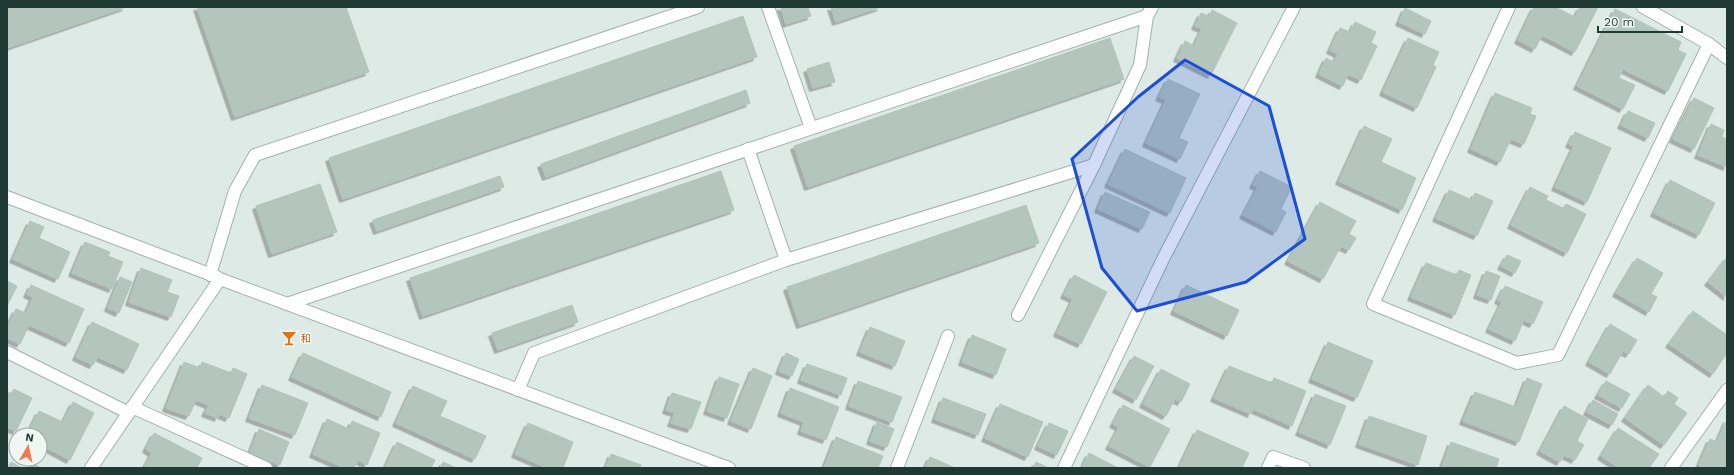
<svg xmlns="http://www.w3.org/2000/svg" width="1734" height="475" viewBox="0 0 1734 475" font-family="'Work Sans','Noto Sans JP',sans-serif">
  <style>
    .building { fill: #b4c5be; stroke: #b1c4bc; filter: url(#shadow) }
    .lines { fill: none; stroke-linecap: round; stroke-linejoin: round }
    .minor-casing { stroke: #a1b2ac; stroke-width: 14 }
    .minor { stroke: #fff; stroke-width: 12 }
    .marked { fill: #1d4ed8; fill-opacity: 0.2; stroke: #1d4ed8; stroke-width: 3; stroke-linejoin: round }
    .labels { text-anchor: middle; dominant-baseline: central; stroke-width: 3; stroke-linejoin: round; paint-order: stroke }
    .food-label { font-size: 10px; fill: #c56008; stroke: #eff7f3; text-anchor: start }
  </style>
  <defs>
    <filter id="shadow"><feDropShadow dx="-3.5" dy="3.5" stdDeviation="0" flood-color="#0004"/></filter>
  </defs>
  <rect width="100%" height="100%" fill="#deeae5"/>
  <g class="building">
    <path d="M7 7H126L7 48Z"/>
    <path d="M197 7H346L369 72 235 117Z"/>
    <path d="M781 7H808L811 16 786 24Z"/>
    <path d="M831 7H881L836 22Z"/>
    <path d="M1534 7H1555L1575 17 1580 7H1598L1575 52 1542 35 1535 49 1518 40Z"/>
    <path d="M1405 8 1431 21 1425 34 1399 22Z"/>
    <path d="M1615 9 1681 42 1678 50 1686 54 1668 91 1623 69 1619 78 1635 85 1623 109 1577 86Z"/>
    <path d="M1212 10 1237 23 1211 75 1177 58 1185 41 1194 46 1202 29 1195 26 1201 13 1209 16Z"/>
    <path d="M743 16 757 57 343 199 329 158Z"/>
    <path d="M1355 22 1376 32 1371 43 1377 46 1361 80 1348 74 1343 86 1319 74 1326 58 1334 62 1338 54 1330 50 1340 28 1350 32Z"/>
    <path d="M1110 38 1124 79 808 187 794 146Z"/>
    <path d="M1408 38 1439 52 1433 65 1436 67 1417 108 1383 92Z"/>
    <path d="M829 62 835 82 813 88 807 69Z"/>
    <path d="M1168 79 1200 94 1179 138 1188 142 1180 159 1146 143 1166 100 1159 97Z"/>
    <path d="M746 90 750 103 546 177 541 164Z"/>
    <path d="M1495 93 1532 108 1530 114 1536 116 1524 144 1511 139 1500 162 1471 149Z"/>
    <path d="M1694 98 1714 108 1694 149 1673 139Z"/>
    <path d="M1628 111 1655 123 1648 138 1621 125Z"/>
    <path d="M1711 124 1724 130 1722 137 1727 139V167L1698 155Z"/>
    <path d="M1364 126 1392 139 1381 162 1416 178 1402 210 1339 181Z"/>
    <path d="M1575 132 1611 148 1587 202 1555 187 1574 146 1569 144Z"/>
    <path d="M1125 149 1186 178 1170 213 1108 184Z"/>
    <path d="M721 171 734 210 423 316 410 278Z"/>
    <path d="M1260 171 1292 187 1281 209 1286 212 1276 232 1243 215 1258 187 1253 185Z"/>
    <path d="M500 176 504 187 377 231 373 220Z"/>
    <path d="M1670 180 1715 203 1699 235 1654 213Z"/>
    <path d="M320 184 337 232 272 254 256 206Z"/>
    <path d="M1530 187 1548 196 1546 200 1563 208 1566 204 1586 214 1567 253 1511 225Z"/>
    <path d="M1449 190 1472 200 1475 193 1493 201 1477 236 1436 218Z"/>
    <path d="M1105 192 1150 212 1142 229 1098 209Z"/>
    <path d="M1320 202 1356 221 1349 234 1356 238 1349 250 1341 246 1323 279 1288 261Z"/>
    <path d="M1026 205 1039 243 800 325 787 287Z"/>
    <path d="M30 221 44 227 39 238 70 252 58 279 13 259Z"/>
    <path d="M85 242 110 252 108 256 123 262 112 289 72 273Z"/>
    <path d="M1507 255 1521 261 1515 273 1501 266Z"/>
    <path d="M1727 257V297L1708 282Z"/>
    <path d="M1637 258 1663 273 1651 294 1657 297 1649 312 1616 293Z"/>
    <path d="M1426 263 1457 275 1459 270 1471 275 1455 315 1411 297Z"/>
    <path d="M141 268 172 280 167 292 179 296 171 317 129 302Z"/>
    <path d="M1486 271 1500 276 1491 300 1477 295Z"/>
    <path d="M1074 275 1107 292 1081 344 1057 333 1073 299 1064 295Z"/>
    <path d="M120 277 132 282 119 313 108 308Z"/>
    <path d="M7 281 17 286 7 306Z"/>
    <path d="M31 285 84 309 69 343 29 325 20 344 7 338V328L16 309 26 313 33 297 27 294Z"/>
    <path d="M1186 285 1239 310 1227 336 1174 311Z"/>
    <path d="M1505 286 1543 302 1533 324 1524 320 1515 341 1489 329 1502 302 1498 300Z"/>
    <path d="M572 305 578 322 498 350 492 333Z"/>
    <path d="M1693 311 1727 335V353L1713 374 1669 344Z"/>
    <path d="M92 322 139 344 127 370 98 357 93 365 76 357Z"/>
    <path d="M1610 324 1637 340 1629 354 1623 351 1610 374 1589 362Z"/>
    <path d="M870 327 905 341 895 366 860 352Z"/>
    <path d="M972 335 1006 349 996 375 962 362Z"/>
    <path d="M1328 342 1373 361 1357 398 1312 379Z"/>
    <path d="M303 353 391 392 381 417 292 377Z"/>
    <path d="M786 353 799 359 792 376 779 371Z"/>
    <path d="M1134 356 1154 366 1136 400 1116 389Z"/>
    <path d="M184 362 200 368 202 362 231 373 233 368 247 374 229 418 219 414 218 418 205 413 209 405 196 400 189 416 166 408Z"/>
    <path d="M807 364 847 378 841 395 801 380Z"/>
    <path d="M1229 366 1272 383 1274 378 1306 391 1292 426 1253 409 1251 414 1214 398Z"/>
    <path d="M753 368 772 376 751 429 731 421Z"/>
    <path d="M1161 369 1190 384 1181 402 1175 399 1166 416 1143 404Z"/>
    <path d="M719 377 739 384 727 418 707 411Z"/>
    <path d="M1527 378 1542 384 1519 442 1463 421 1475 392 1516 407Z"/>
    <path d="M858 381 902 397 892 422 849 406Z"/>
    <path d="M1606 381 1630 394 1622 408 1598 395Z"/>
    <path d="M262 385 308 403 295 435 249 418Z"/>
    <path d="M1648 385 1664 397 1668 391 1678 398 1674 404 1687 413 1664 445 1625 418Z"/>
    <path d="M413 386 447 401 440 416 486 436 475 459 396 423Z"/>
    <path d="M790 388 839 407 826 440 801 431 804 422 781 413Z"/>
    <path d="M14 389 32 398 16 431 7 427V392L11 394Z"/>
    <path d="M672 393 701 402 691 429 671 423 675 413 666 410Z"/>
    <path d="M1315 394 1346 406 1330 445 1299 432Z"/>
    <path d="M943 398 986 414 978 435 935 419Z"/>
    <path d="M1593 400 1618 414 1612 425 1587 412Z"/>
    <path d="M73 402 94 413 70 460 40 444V435H27L39 411 63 422Z"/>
    <path d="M1000 404 1043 422 1028 457 985 438Z"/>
    <path d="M1123 405 1170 429 1150 467 1109 446 1119 427 1113 424Z"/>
    <path d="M1564 406 1588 419 1577 441 1584 445 1575 460 1564 455 1560 462 1540 451Z"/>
    <path d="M1369 416 1427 436 1418 465 1359 444Z"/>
    <path d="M327 419 349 429 352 421 380 433 367 465 358 460 354 468H345L313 454Z"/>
    <path d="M1727 419V464L1725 468H1706L1699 465 1710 439 1717 442Z"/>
    <path d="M877 422 894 429 887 447 870 441Z"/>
    <path d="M528 423 573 442 563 468H548L515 454Z"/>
    <path d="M1049 423 1068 431 1057 455 1038 446Z"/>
    <path d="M1618 428 1659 454 1649 468H1617L1618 467 1601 456Z"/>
    <path d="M259 429 289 442 280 465 250 453Z"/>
    <path d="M1197 430 1249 453 1242 468H1185L1180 466Z"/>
    <path d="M154 433 202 458 197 468H144L152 453 146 449Z"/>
    <path d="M836 437 883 456 878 468H824Z"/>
    <path d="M397 442 435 460 431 468H385Z"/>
    <path d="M1451 442 1499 459 1496 468 1442 467Z"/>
    <path d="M1089 453 1118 468H1082Z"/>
    <path d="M611 454 641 465 640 468H606Z"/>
    <path d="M930 457 955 468H925Z"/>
    <path d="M11 462 22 468H8Z"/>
    <path d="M443 462 456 468H440Z"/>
    <path d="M1036 462 1049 468H1033Z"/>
    <path d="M32 463 41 468H29Z"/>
  </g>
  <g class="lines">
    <g class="minor-casing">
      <g id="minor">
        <path d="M768 7 811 128"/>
        <path d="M1509 7 1373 304 1517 363 1558 355 1709 44"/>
        <path d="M1643 7 1709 44 1727 58"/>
        <path d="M748 149 786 260"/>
        <path d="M1094 165 1140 65 1147 16 1152 7"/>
        <path d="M7 197 217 277"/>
        <path d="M210 275 235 191 255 155 698 7"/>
        <path d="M287 304 1147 16"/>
        <path d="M7 352 129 413"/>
        <path d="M518 390 534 353 786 260 1094 165 1018 315"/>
        <path d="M132 407 266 468"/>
        <path d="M91 468 220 279 729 468"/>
        <path d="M897 468 948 336"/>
        <path d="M1064 468 1163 259 1294 7"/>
        <path d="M1268 468 1273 457 1304 468"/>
        <path d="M1671 468 1727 390"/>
      </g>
    </g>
    <use href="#minor" class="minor"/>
  </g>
  <path class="marked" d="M1185 60 1269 106 1305 239 1246 282 1137 311 1102 268 1072 159 1138 97Z"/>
  <defs>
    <g id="bar-bare" transform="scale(1.2)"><path d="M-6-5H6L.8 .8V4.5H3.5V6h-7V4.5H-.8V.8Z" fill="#e8710a" stroke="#eff7f3" stroke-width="2.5" paint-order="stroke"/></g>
  </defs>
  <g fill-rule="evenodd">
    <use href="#bar-bare" x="289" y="338"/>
  </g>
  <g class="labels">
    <g class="food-label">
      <text x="301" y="338">和</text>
    </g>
  </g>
  <rect width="1734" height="475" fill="none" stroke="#1f3a33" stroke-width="16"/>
  <g transform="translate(28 447) rotate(9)"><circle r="19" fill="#eff7f3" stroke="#9caba6"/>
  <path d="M0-3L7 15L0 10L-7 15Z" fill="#f57852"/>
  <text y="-6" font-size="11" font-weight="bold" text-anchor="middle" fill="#1f3a33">N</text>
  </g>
  <path d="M1598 26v6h84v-6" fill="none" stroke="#1f3a33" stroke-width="2"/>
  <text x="1604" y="26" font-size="12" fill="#1f3a33" stroke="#eff7f3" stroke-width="3" paint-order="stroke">20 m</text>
</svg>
